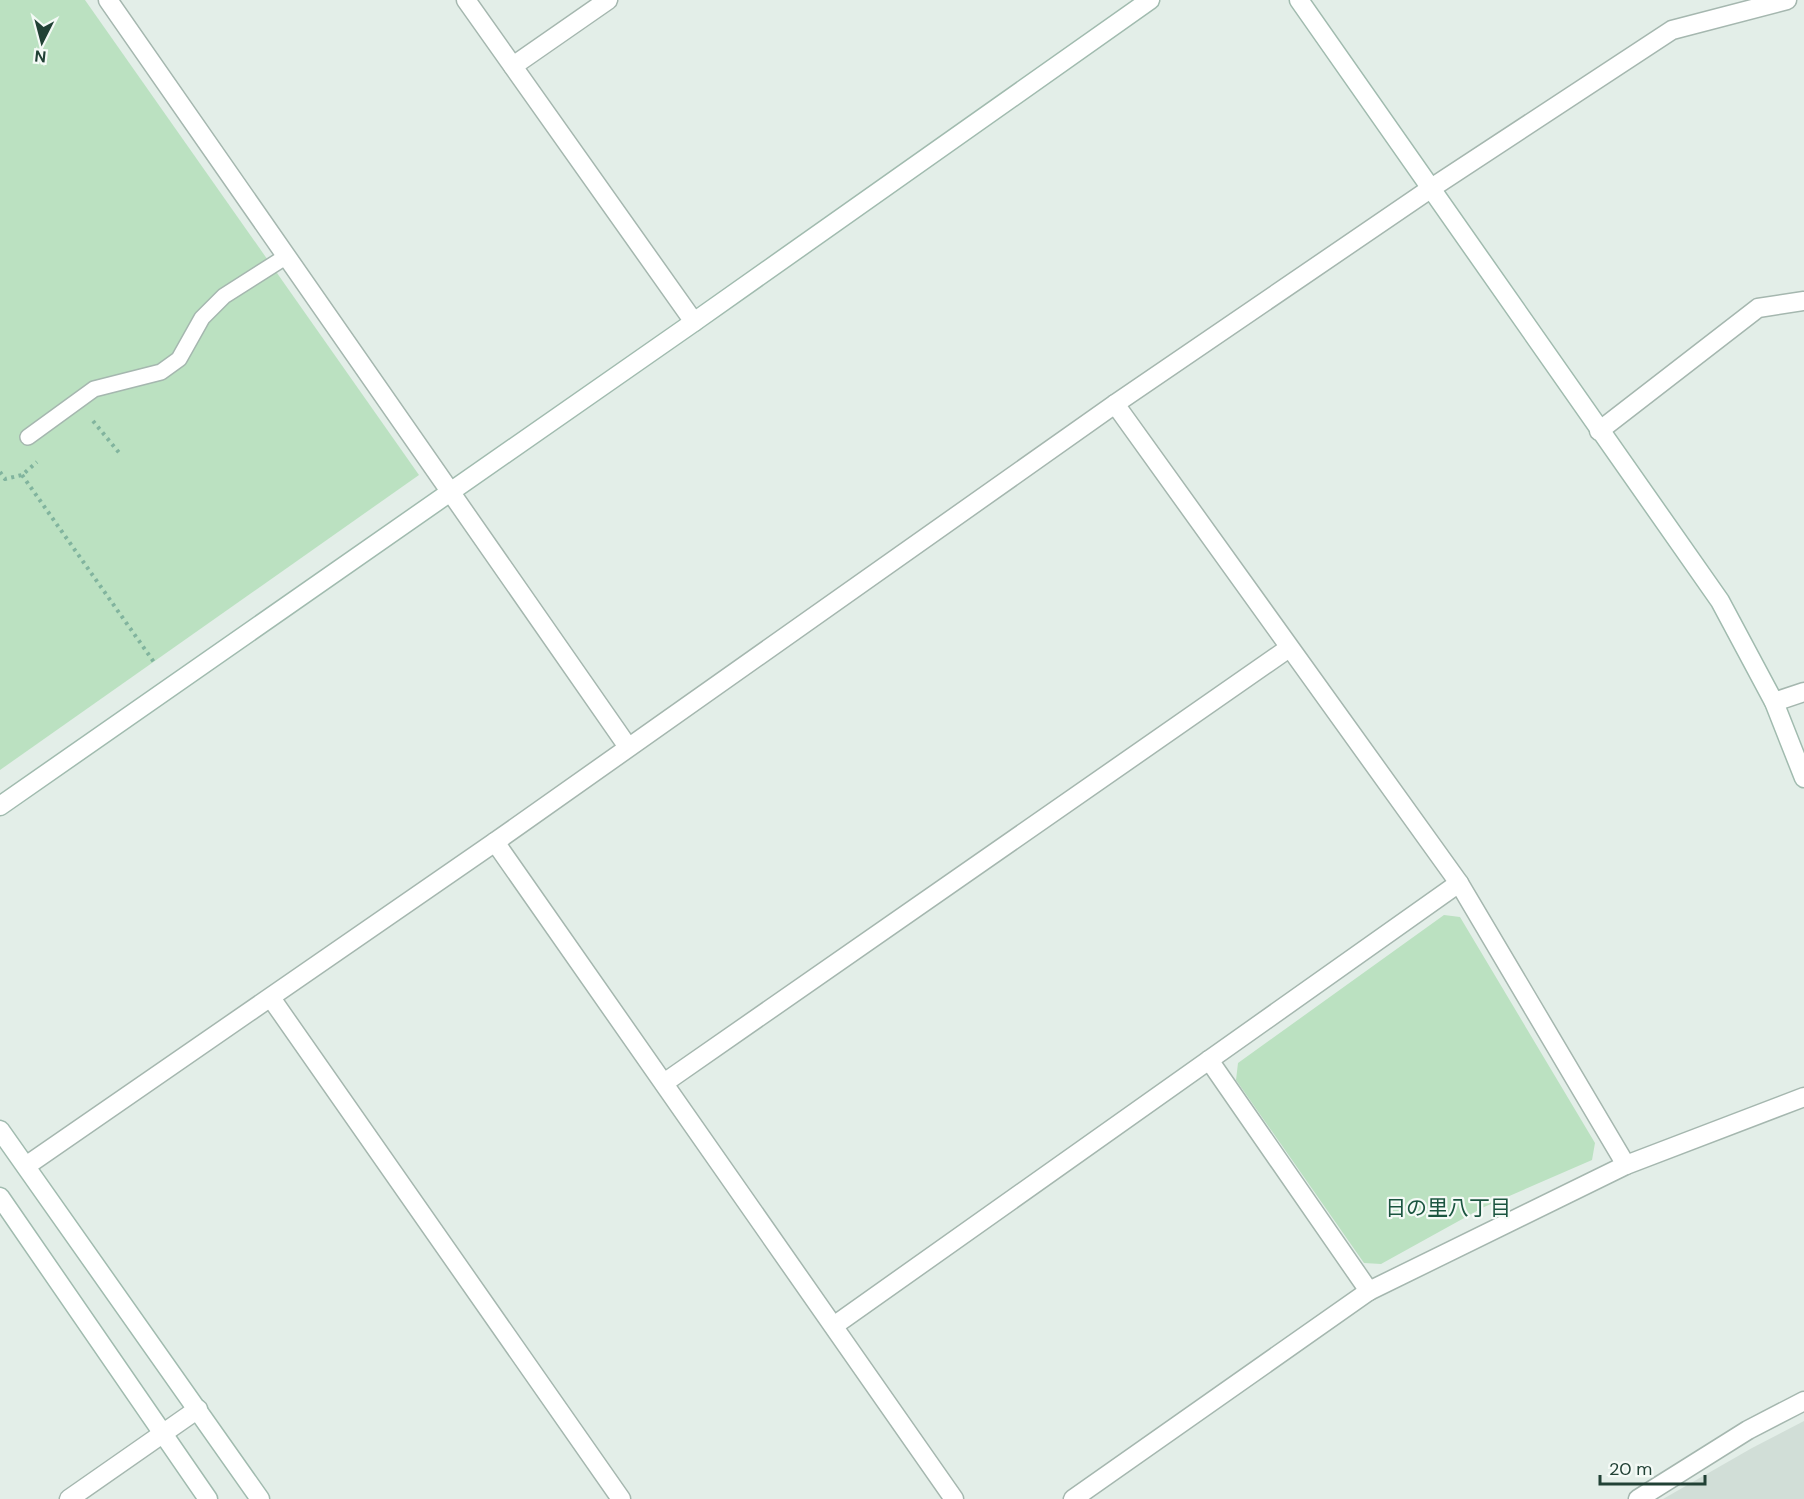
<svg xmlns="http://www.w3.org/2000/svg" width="1804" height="1499" viewBox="0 0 1804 1499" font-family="'DM Sans','Noto Sans JP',sans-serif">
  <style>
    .built { fill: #d1ded7 }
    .green { fill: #bbe1c1 }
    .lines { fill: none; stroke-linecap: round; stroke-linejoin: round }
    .lane-casing { stroke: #a5b7af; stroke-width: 18 }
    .street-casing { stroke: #a5b7af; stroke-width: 21 }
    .secondary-casing { stroke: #a1bbaf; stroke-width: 21 }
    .path { stroke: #81b49e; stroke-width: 4; stroke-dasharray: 3 4.5; stroke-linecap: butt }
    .lane { stroke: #fff; stroke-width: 15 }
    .street { stroke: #fff; stroke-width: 18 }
    .secondary { stroke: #fff; stroke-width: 18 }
    .labels { text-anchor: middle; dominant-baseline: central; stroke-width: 4.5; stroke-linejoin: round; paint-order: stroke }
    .neighbourhood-label { font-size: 21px; fill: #1b5540; stroke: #f4faf6 }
  </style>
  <rect width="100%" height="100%" fill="#e3eee8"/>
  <path class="built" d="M1804 1421V1499H1663L1752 1448Z"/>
  <g class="green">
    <path d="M0 0H85L419 475 0 770Z"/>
    <path d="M1444 915 1460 917 1595 1143 1592 1160 1484 1207 1381 1264 1364 1263 1236 1080 1238 1063Z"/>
  </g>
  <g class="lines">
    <g class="lane-casing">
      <path id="lane" d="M28 437 94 389 161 372 179 359 202 318 224 296 287 256"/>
    </g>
    <g class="street-casing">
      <g id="street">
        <path d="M108 0 628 747"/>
        <path d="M466 0 694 322"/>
        <path d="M513 66 608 0"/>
        <path d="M1115 404 1459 883 1626 1165"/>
        <path d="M1599 431 1758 308 1804 301"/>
        <path d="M1774 702 1804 692"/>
        <path d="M495 842 954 1499"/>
        <path d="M271 998 621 1499"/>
        <path d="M1209 1060 1369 1291"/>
        <path d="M664 1083 1289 648"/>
        <path d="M26 1166 495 842 1115 404 1430 189 1672 30 1787 0"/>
        <path d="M835 1325 1459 883"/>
        <path d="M69 1499 198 1409"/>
        <path d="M1073 1499 1369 1291 1626 1165 1804 1097"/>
        <path d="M1638 1499 1748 1430 1804 1401"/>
      </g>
    </g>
    <g class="secondary-casing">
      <g id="secondary">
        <path d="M1299 0 1720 601 1774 702 1804 778"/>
        <path d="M0 806 694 322 1150 0"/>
        <path d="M0 1130 260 1499"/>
        <path d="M0 1197 208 1499"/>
      </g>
    </g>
    <g class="path">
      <path d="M93 421 121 455"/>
      <path d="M0 472 5 479 22 475 37 462"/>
      <path d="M22 475 156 665"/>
    </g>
    <use href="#lane" class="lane"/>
    <use href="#street" class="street"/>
    <use href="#secondary" class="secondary"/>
  </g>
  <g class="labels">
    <g class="neighbourhood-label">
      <text x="1448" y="1208">日の里八丁目</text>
    </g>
  </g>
  <g transform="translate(42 42) rotate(186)" stroke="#f4faf6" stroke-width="4.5" paint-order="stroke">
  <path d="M0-4.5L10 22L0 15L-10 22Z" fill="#214135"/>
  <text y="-9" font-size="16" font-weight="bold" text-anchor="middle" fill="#214135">N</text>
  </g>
  <path d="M1600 1475v9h105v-9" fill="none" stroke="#214135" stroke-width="3"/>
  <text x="1609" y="1475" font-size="18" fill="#214135" stroke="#f4faf6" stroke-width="4.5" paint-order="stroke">20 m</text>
</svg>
